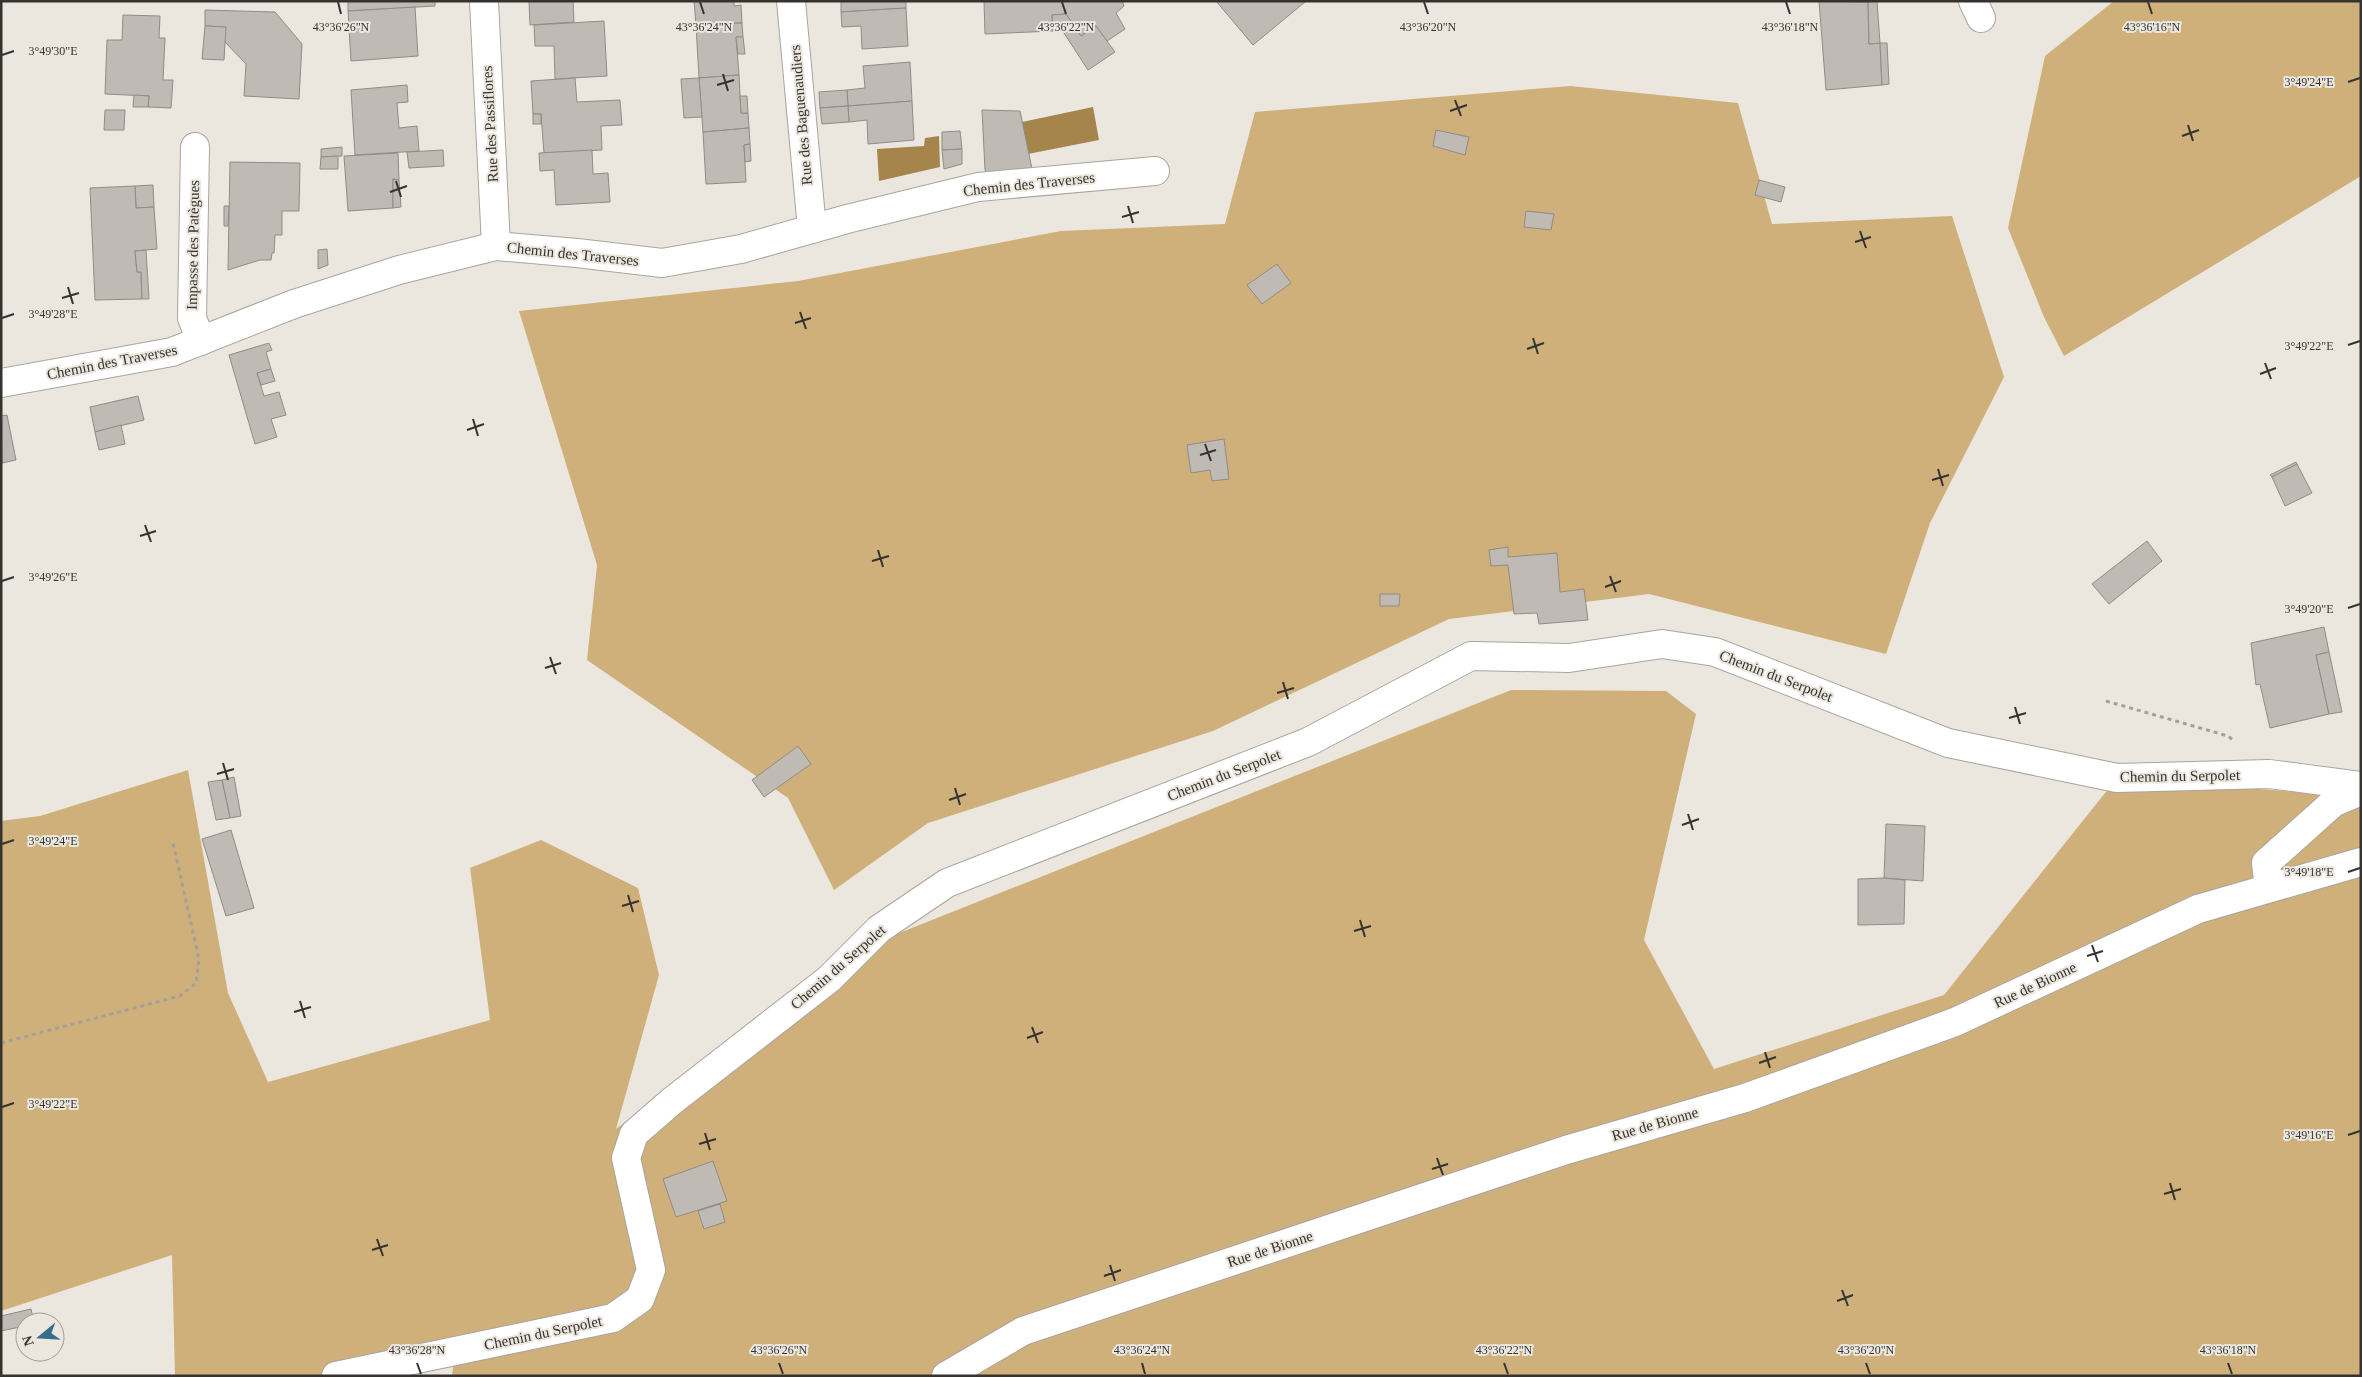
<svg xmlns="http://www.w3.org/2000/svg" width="2362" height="1377" viewBox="0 0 2362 1377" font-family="Georgia,serif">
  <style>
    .green { fill: #cfb07a }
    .water { fill: #a5854b }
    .building { fill: #bfbab3; stroke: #908c85 }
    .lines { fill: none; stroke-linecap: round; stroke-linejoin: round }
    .minor-casing { stroke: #a9a59e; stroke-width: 30 }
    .path { stroke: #a4a19b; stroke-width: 3; stroke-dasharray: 4 4; stroke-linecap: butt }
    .minor { stroke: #fff; stroke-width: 28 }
    .ticks { fill: none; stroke: #343330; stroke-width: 2 }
    .labels { text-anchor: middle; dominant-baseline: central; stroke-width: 4; stroke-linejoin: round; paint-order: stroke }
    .street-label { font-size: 15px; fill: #343330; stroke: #ebe7df }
    .ticks-label { font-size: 12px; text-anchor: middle; fill: #343330; stroke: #ebe7df; stroke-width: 4; stroke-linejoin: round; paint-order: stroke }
  </style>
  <rect width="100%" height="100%" fill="#ebe7df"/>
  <g class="green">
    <path d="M2114 1H2361V176L2064 356 2044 317 2008 228 2045 56Z"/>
    <path d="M1570 86 1738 103 1772 224 1952 216 2004 377 1930 523 1886 654 1649 594 1449 619 1213 731 928 823 834 890 788 798 587 660 597 565 519 311 798 281 1061 231 1225 224 1255 112Z"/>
    <path d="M1511 690 1666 691 1696 714 1644 940 1714 1069 1944 995 2117 778 2361 797V1376H452L455 1352 336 1376H175L172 1255 1 1311V821L40 816 188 770 228 993 268 1082 490 1020 470 868 541 840 638 888 659 975 616 1129 849 953Z"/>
  </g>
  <g class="water">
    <path d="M1093 107 1099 140 1028 154 1022 122Z"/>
    <path d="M939 136 940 167 879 181 877 149 924 146 925 138Z"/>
  </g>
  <g class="building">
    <path d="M348 1H435V6L348 11Z"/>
    <path d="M529 1H573L574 22 530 25Z"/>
    <path d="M694 1H734V6L741 5 742 23 696 25Z"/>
    <path d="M841 1H906V8L841 12Z"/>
    <path d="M984 1H1122L1124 6 1116 13 1125 29 1107 41 1096 26 1081 36 1066 14 1052 15 1053 31 985 34Z"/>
    <path d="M1216 1H1304L1305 2 1253 45Z"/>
    <path d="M1819 1 1868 2 1869 44 1880 43 1882 85 1826 90Z"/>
    <path d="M1877 1 1880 43 1869 44 1868 2Z"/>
    <path d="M415 7 418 56 351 61 348 11Z"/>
    <path d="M906 8 908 46 862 49 861 26 842 27 841 12Z"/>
    <path d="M205 10 275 12 302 44 299 99 244 96 246 64 224 41 226 27 205 26Z"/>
    <path d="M1066 14 1081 36 1096 26 1115 52 1088 70 1062 30 1053 31 1052 15Z"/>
    <path d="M123 15 160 16 159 38H165L163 80H173L171 108 148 107 149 96 105 94 107 40H122Z"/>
    <path d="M604 21 607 76 555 79 554 46H535L534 25Z"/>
    <path d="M742 23 743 37H736L739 75 699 78 696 25Z"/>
    <path d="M205 26 226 27 224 60 202 59Z"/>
    <path d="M736 37H743L745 54H738Z"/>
    <path d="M1880 43H1887L1889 84 1882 85Z"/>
    <path d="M910 62 912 101 848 106 847 90 865 88 863 66Z"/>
    <path d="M739 75 741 113H748L749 128 703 132 699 78Z"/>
    <path d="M575 78 577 102 620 100 622 125 601 126 602 150 544 153 541 114H533L531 81Z"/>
    <path d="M699 78 702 117 684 118 681 79Z"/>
    <path d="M407 85 408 102 397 103 399 128 417 126 419 151 355 155 351 90Z"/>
    <path d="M847 90 848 106 820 108 819 92Z"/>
    <path d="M134 95 149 96 148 107H133Z"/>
    <path d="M740 96H747L748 113H741Z"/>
    <path d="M912 101 914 140 868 144 867 120 849 122 848 106Z"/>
    <path d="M848 106 849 122 822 124 820 108Z"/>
    <path d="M105 110H125L124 130H104Z"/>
    <path d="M982 110 1020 111 1032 169 990 177 985 170Z"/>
    <rect x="533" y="114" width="8" height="10"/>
    <path d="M749 128 750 144 744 145 746 182 706 184 703 132Z"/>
    <path d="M1436 130 1469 137 1465 155 1433 146Z"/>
    <path d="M960 131 962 149 942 150V132Z"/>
    <path d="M750 144 751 161 745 162 744 145Z"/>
    <path d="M342 147V156L321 157V149Z"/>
    <path d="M962 149V164L944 169 942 150Z"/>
    <path d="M443 150 444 166 409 168 407 152Z"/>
    <path d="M592 150 593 174 608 173 610 202 556 205 554 170 540 171 539 153Z"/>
    <path d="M398 153 399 180 393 179V208L348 211 344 156Z"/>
    <path d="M338 156V169H320L321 157Z"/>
    <path d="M230 162 300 163 299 211H282V235H275L274 253H272L271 260H260L228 270Z"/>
    <path d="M393 179 399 180 401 207 393 208Z"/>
    <path d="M1759 180 1785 187 1781 202 1755 195Z"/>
    <path d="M153 185 154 207 136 208 135 186Z"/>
    <path d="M135 186 136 208 154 207 157 249 135 251 137 272H141L142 299 95 300 90 188Z"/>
    <path d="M224 206H229L228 226H224Z"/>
    <path d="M1526 211 1554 214 1551 230 1524 227Z"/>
    <path d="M327 249 328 265 318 269V250Z"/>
    <path d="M146 250 149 299H142L141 272H137L135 251Z"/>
    <path d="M1277 264 1291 283 1262 304 1247 285Z"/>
    <path d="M269 343 272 350 266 352 271 369 257 373 264 396 279 392 286 415 271 419 277 437 255 444 229 355Z"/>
    <path d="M271 369 275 381 261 385 257 373Z"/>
    <path d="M138 396 144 420 95 432 90 407Z"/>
    <path d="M7 415 16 460 2 463 1 416Z"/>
    <path d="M121 425 125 444 99 450 95 432Z"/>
    <path d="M1224 439 1229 479 1212 481 1210 470 1191 473 1187 445Z"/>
    <path d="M2296 462 2297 464 2272 477 2270 475Z"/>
    <path d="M2297 464 2312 493 2285 506 2272 477Z"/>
    <path d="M2147 541 2162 561 2109 604 2092 584Z"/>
    <path d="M1508 547V557L1557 553 1560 592 1584 589 1588 620 1539 624 1537 613 1514 614 1508 565 1491 566 1489 550Z"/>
    <path d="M1380 594H1400L1399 606H1380Z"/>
    <path d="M2324 627 2329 652 2316 655 2329 714 2270 728 2260 684 2256 685 2251 643Z"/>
    <path d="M2329 652 2342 712 2329 714 2316 655Z"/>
    <path d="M798 746 811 764 764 797 752 780Z"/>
    <path d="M234 777 241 816 230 818 222 780Z"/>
    <path d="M222 780 230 818 216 820 208 782Z"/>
    <path d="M1886 824 1925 826 1923 881 1884 878Z"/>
    <path d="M231 830 254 908 226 916 202 839Z"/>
    <path d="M1884 878 1905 880 1904 924 1858 925V879Z"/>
    <path d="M713 1161 727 1201 676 1217 663 1179Z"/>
    <path d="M720 1204 725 1222 704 1229 698 1211Z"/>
    <path d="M31 1309 34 1322H25V1326L1 1331V1316Z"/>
  </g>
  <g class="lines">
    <g class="minor-casing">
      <g id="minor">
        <path d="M484 1 496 246"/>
        <path d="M791 1 812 229"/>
        <path d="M1973 1 1981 18"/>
        <path d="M195 147 192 318 201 341"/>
        <path d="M1 383 172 352 294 304 399 270 496 246 577 253 662 263 741 249 847 219 978 187 1155 171"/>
        <path d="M2269 888 2266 863 2333 803 2361 791"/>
        <path d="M336 1376 613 1318 640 1299 651 1270 626 1158 634 1134 672 1101 829 979 879 929 947 883 1308 742 1471 656 1569 658 1662 644 1715 652 1948 743 2117 778 2269 774 2361 786"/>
        <path d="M946 1376 1023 1331 1566 1150 1745 1098 1955 1022 2198 909 2361 862"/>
      </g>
    </g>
    <g class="path">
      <path d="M2106 701 2228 736 2234 741"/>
      <path d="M1 1043 180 996 196 983 199 959 173 843"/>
    </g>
    <use href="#minor" class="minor"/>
  </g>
  <path class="ticks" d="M338 2 341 14M700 2 704 14M1062 2 1066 14M1424 2 1428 14M1786 2 1790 14M2148 2 2152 14M2 55 14 51M723 74 728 91M2348 82 2360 78M717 85 734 80M1455 100 1461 116M1450 111 1467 105M2188 125 2193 141M2182 136 2199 130M396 181 401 197M390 192 407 186M1128 206 1133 223M1122 217 1139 212M1860 231 1866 248M1855 242 1871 237M68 287 73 304M62 298 79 293M800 312 806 329M2 318 14 314M795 323 811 318M1533 338 1538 354M2348 345 2360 341M1527 349 1544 343M2265 363 2271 379M2260 374 2276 368M473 419 478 436M467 430 484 424M1205 444 1211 461M1200 455 1216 450M1938 469 1943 486M1932 480 1949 475M145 525 151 542M140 536 156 531M878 550 883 567M872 561 889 556M1610 576 1616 592M2 581 14 577M1605 587 1621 581M2348 608 2360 604M550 657 556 674M545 668 561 663M1283 682 1288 699M1277 693 1294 688M2015 707 2020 724M2009 718 2026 713M223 763 228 780M217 774 234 769M955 788 960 805M949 800 966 794M1688 814 1693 830M1682 825 1699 819M2 844 14 840M2348 872 2360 868M628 895 633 912M622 906 639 901M1360 920 1365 937M1354 931 1371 926M2092 945 2098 962M2087 956 2103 951M300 1001 305 1018M294 1012 311 1007M1032 1027 1038 1043M1027 1038 1043 1032M1765 1052 1770 1068M1759 1063 1776 1057M2 1107 14 1103M705 1133 710 1150M2348 1135 2360 1131M699 1144 716 1139M1437 1158 1443 1175M1432 1169 1448 1164M2170 1183 2175 1200M2164 1194 2181 1189M377 1239 383 1256M372 1250 388 1245M1110 1265 1115 1281M1104 1276 1121 1270M1842 1290 1848 1306M1837 1301 1853 1295M417 1363 421 1374M779 1363 783 1374M1142 1363 1145 1374M1504 1363 1508 1374M1866 1363 1870 1374M2228 1363 2232 1374"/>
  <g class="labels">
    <g class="street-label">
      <text transform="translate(801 115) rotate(-95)">Rue des Baguenaudiers</text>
      <text transform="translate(490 124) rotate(-93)">Rue des Passiflores</text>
      <text transform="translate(1029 184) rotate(-6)">Chemin des Traverses</text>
      <text transform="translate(193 245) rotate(-89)">Impasse des Patègues</text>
      <text transform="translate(573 254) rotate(6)">Chemin des Traverses</text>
      <text transform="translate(112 362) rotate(-11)">Chemin des Traverses</text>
      <text transform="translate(1776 676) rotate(21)">Chemin du Serpolet</text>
      <text transform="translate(1224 775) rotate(-21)">Chemin du Serpolet</text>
      <text transform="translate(2180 776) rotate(-1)">Chemin du Serpolet</text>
      <text transform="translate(838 967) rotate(-41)">Chemin du Serpolet</text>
      <text transform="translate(2035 985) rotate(-25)">Rue de Bionne</text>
      <text transform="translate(1655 1124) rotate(-16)">Rue de Bionne</text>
      <text transform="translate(1270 1249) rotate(-18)">Rue de Bionne</text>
      <text transform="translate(543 1333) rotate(-12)">Chemin du Serpolet</text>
    </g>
  </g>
  <g class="ticks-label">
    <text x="341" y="31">43°36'26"N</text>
    <text x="704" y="31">43°36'24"N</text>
    <text x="1066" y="31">43°36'22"N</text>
    <text x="1428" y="31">43°36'20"N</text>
    <text x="1790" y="31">43°36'18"N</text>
    <text x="2152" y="31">43°36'16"N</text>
    <text x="53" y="55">3°49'30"E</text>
    <text x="2309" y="86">3°49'24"E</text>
    <text x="53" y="318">3°49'28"E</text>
    <text x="2309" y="350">3°49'22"E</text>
    <text x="53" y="581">3°49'26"E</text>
    <text x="2309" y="613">3°49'20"E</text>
    <text x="53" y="845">3°49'24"E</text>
    <text x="2309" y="876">3°49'18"E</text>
    <text x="53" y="1108">3°49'22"E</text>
    <text x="2309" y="1139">3°49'16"E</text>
    <text x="417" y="1354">43°36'28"N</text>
    <text x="779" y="1354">43°36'26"N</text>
    <text x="1142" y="1354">43°36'24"N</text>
    <text x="1504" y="1354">43°36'22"N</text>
    <text x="1866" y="1354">43°36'20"N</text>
    <text x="2228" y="1354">43°36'18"N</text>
  </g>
  <rect width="2362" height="1377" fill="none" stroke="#343330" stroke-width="5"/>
  <g transform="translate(40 1337) rotate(252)"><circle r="24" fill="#ebe7df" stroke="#a29f99"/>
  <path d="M0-4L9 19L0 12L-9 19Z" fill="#366d88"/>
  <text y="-8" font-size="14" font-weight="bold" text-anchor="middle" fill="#343330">N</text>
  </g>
</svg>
